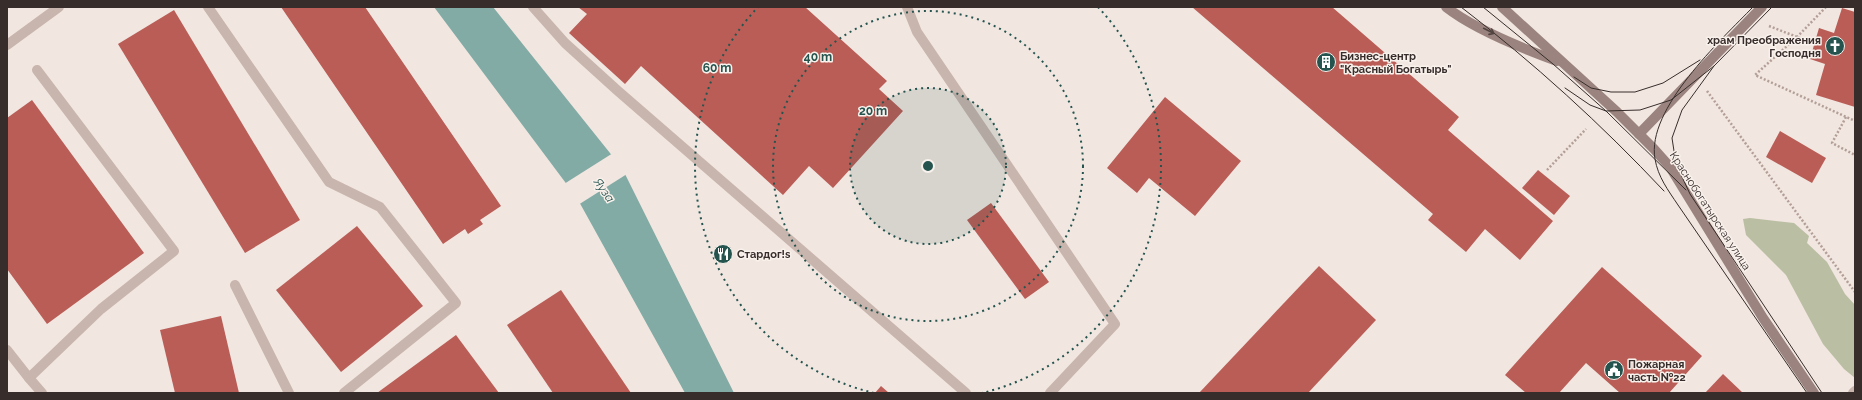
<svg xmlns="http://www.w3.org/2000/svg" width="1862" height="400" viewBox="0 0 1862 400" font-family="Raleway,sans-serif">
  <style>
    .green { fill: #babea2 }
    .water { fill: #82aba5 }
    .pier { fill: #f1e6e0 }
    .building { fill: #b95d56 }
    .lines { fill: none; stroke-linecap: round; stroke-linejoin: round }
    .path { stroke: #b39f98; stroke-width: 2.5; stroke-dasharray: 2 2; stroke-linecap: butt }
    .lane { stroke: #c8b5ad; stroke-width: 10 }
    .secondary { stroke: #9b847f; stroke-width: 10 }
    .tram { stroke: #372d2b; stroke-width: 1 }
    .oneway { stroke: #504340 }
    .ring { fill: none; stroke: #25544f; stroke-width: 2; stroke-dasharray: 2 4 }
    .labels { text-anchor: middle; dominant-baseline: central; stroke-width: 3; stroke-linejoin: round; paint-order: stroke }
    .poi-label { font-size: 11px; font-weight: bold; fill: #372d2b; stroke: #f9f1ec; text-anchor: start }
    .street-label { font-size: 11px; fill: #372d2b; stroke: #f9f1ec }
    .water-label { font-size: 12px; font-style: italic; fill: #25544f; stroke: #f9f1ec }
    .centre { fill: #25544f; stroke: #f9f1ec; stroke-width: 2 }
    .ring-label { font-size: 12px; text-anchor: middle; font-weight: bold; fill: #25544f; stroke: #f9f1ec; stroke-width: 3; stroke-linejoin: round; paint-order: stroke }
  </style>
  <rect width="100%" height="100%" fill="#f1e6e0"/>
  <path class="green" d="M1750 218 1794 223 1809 236 1807 243 1827 262 1845 294 1855 305V378L1844 369 1823 344 1786 275 1746 235 1743 219Z"/>
  <path class="water" d="M434 7H493L622 168 734 393H685L577 198Z"/>
  <path class="pier" d="M613 153 627 174 578 205 564 184Z"/>
  <g class="building">
    <path d="M281 7H365L501 206 480 220 483 224 468 234 465 229 443 244Z"/>
    <path d="M578 7H805L887 81 879 89 903 111 833 188 809 166 783 195 641 66 625 84 569 33 587 14Z"/>
    <path d="M1192 7H1332L1459 117 1448 130 1553 221 1520 260 1485 229 1466 252 1428 220 1433 214Z"/>
    <path d="M1842 8 1855 12V107L1816 95 1825 64 1810 59 1819 28 1834 33Z"/>
    <path d="M174 10 300 220 245 253 118 44Z"/>
    <path d="M1165 97 1241 161 1195 216 1149 178 1137 193 1107 168Z"/>
    <path d="M32 100 144 253 47 324 7 269V118Z"/>
    <path d="M1780 131 1826 158 1812 183 1766 157Z"/>
    <path d="M1538 170 1570 196 1554 215 1522 188Z"/>
    <path d="M991 203 1049 282 1025 299 967 220Z"/>
    <path d="M357 226 423 306 341 372 276 290Z"/>
    <path d="M1319 266 1376 320 1308 393H1199Z"/>
    <path d="M1602 267 1702 356 1669 393H1620L1586 363 1559 393H1526L1505 375Z"/>
    <path d="M561 290 631 393H553L507 325Z"/>
    <path d="M221 316 239 393H175L160 330Z"/>
    <path d="M456 335 499 393H377Z"/>
    <path d="M1723 374 1743 393H1705Z"/>
    <path d="M881 386 889 393H875Z"/>
  </g>
  <g class="lines">
    <g class="path">
      <path d="M1826 7 1797 37 1755 75 1855 121"/>
      <path d="M1769 26 1810 42"/>
      <path d="M1707 91 1855 292"/>
      <path d="M1846 117 1832 143 1855 155"/>
      <path d="M1547 170 1586 129"/>
    </g>
    <g class="lane">
      <path d="M208 7 329 182 380 207 456 303 344 393"/>
      <path d="M533 7 565 43 618 91 966 393"/>
      <path d="M907 7 917 32 1115 324 1050 393"/>
      <path d="M7 45 59 7"/>
      <path d="M235 285 289 393"/>
      <path d="M7 350 29 378 101 309 174 251 37 70"/>
      <path d="M29 378 42 393"/>
      <path d="M1853 393 1855 391"/>
    </g>
    <g class="secondary">
      <path d="M1446 7C1473 28 1524 49 1557 61"/>
      <path d="M1502 7 1617 112 1654 149 1670 167 1763 318 1814 393"/>
      <path d="M1639 134 1762 7"/>
    </g>
    <g class="tram">
      <path d="M1461 7C1534 63 1601 124 1664 191"/>
      <path d="M1483 7 1553 64 1606 111 1686 190"/>
      <path d="M1753 7C1721 40 1646 109 1655 159 1658 177 1668 190 1678 205L1807 393"/>
      <path d="M1714 66 1682 110 1672 138 1676 164 1690 194 1822 393"/>
      <path d="M1574 77 1591 88 1611 92H1635L1663 83 1700 60"/>
      <path d="M1565 88 1590 105 1606 111 1640 110 1671 100 1714 66 1772 7"/>
    </g>
  </g>
  <defs><path id="oneway-shaft" d="M-6 0H5M1.5-3L5.5 0L1.5 3" fill="none" stroke-width="1.6" stroke-linecap="round" stroke-linejoin="round"/></defs>
  <use class="oneway" href="#oneway-shaft" transform="translate(1489 31) rotate(27)"/>
  <circle cx="928" cy="166" r="78" fill="#25544f" fill-opacity=".12"/>
  <g class="ring">
    <circle cx="928" cy="166" r="78"/>
    <circle cx="928" cy="166" r="155"/>
    <path d="M874 393A233 233 0 0 1 758 7M1098 7A233 233 0 0 1 982 393"/>
  </g>
  <defs>
    <g id="church-disc" transform="scale(1)"><circle r="9.5" fill="#25544f" stroke="#f9f1ec"/><path d="M-1.2-6h2.4v3.5h3.3v2.4h-3.3V6h-2.4V-.1h-3.3v-2.4h3.3Z" fill="#fff"/></g>
    <g id="building-disc" transform="scale(1)"><circle r="9.5" fill="#25544f" stroke="#f9f1ec"/><path d="M-4-6H4V6H1V3H-1V6H-4ZM-2.5-4.3h1.7v1.8h-1.7ZM.8-4.3h1.7v1.8H.8ZM-2.5-1h1.7V.8h-1.7ZM.8-1h1.7V.8H.8Z" fill="#fff"/></g>
    <g id="restaurant-disc" transform="scale(1)"><circle r="9.5" fill="#25544f" stroke="#f9f1ec"/><path d="M-5-6h1v4h1v-4h1v4h1v-4h1v5L-1.5 .5V6h-2V.5L-5-1ZM5-6V6H3V1.5H1.5Q1.5-4 5-6Z" fill="#fff"/></g>
    <g id="civic-disc" transform="scale(1)"><circle r="9.5" fill="#25544f" stroke="#f9f1ec"/><path d="M-.6-6.5H3V-4.5H.6V-3L4-1V1h2V6H-6V1h2V-1L-.6-3ZM-1.2 2.5V6h2.4V2.5Z" fill="#fff"/></g>
  </defs>
  <g fill-rule="evenodd">
    <use href="#church-disc" x="1835" y="46"/>
    <use href="#building-disc" x="1326" y="62"/>
    <use href="#restaurant-disc" x="723" y="254"/>
    <use href="#civic-disc" x="1614" y="370"/>
  </g>
  <g class="labels">
    <g class="poi-label">
      <text x="1821" y="40" text-anchor="end">храм Преображения<tspan x="1821" dy="13">Господня</tspan></text>
      <text x="1340" y="56">Бизнес-центр<tspan x="1340" dy="13">"Красный Богатырь"</tspan></text>
      <text x="737" y="254">Стардог!s</text>
      <text x="1628" y="364">Пожарная<tspan x="1628" dy="13">часть №22</tspan></text>
    </g>
    <g class="street-label">
      <text transform="translate(1710 211) rotate(57)">Краснобогатырская улица</text>
    </g>
    <g class="water-label">
      <text transform="translate(604 190) rotate(55)">Яуза</text>
    </g>
  </g>
  <circle cx="928" cy="166" r="6" class="centre"/>
  <g class="ring-label">
    <text x="818" y="61">40 m</text>
    <text x="717" y="72">60 m</text>
    <text x="873" y="115">20 m</text>
  </g>
  <rect width="1862" height="400" fill="none" stroke="#372d2b" stroke-width="16"/>
</svg>
